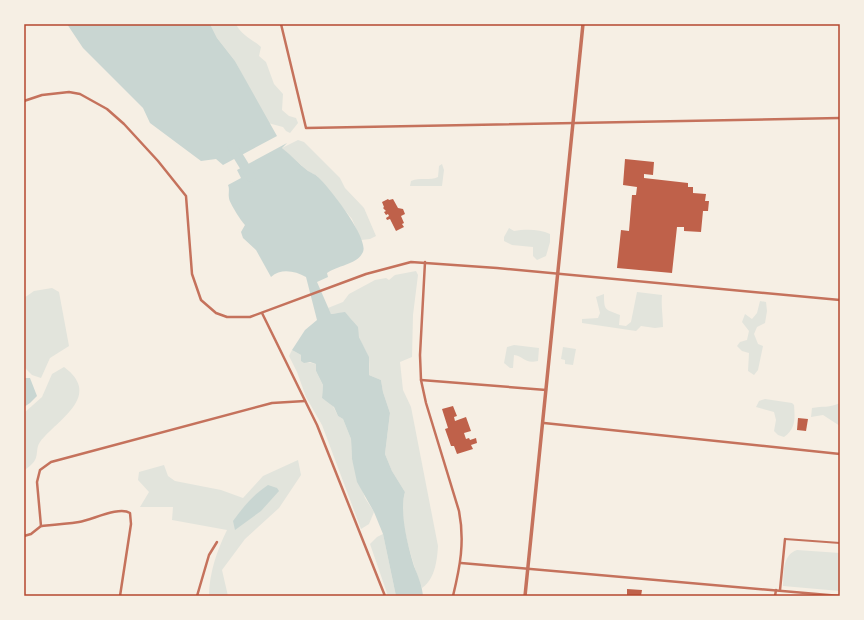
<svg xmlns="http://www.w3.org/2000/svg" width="864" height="620" viewBox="0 0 864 620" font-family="'Exo 2',sans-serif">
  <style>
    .green { fill: #e2e4dc }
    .water { fill: #c9d6d2 }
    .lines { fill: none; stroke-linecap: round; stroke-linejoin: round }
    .river { stroke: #c9d6d2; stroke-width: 10 }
    .building { fill: #bf614a }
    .pedestrian { stroke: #c5725c; stroke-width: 2 }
    .minor { stroke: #c5725c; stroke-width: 2.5 }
    .tertiary { stroke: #c5725c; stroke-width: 3.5 }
    .neatline { fill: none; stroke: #b5482f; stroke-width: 1.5 }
  </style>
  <rect width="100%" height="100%" fill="#f6efe4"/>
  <g class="green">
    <path d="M210 24H236C241 35 252 39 261 47L259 56 266 62 274 84 283 94 282 110 289 116 296 118 298 123 290 133 286 131 283 127 268 123 235 61 217 38Z"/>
    <path d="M298 140 304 142 340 178 345 188 364 208 376 236 370 239 361 240 352 219 317 176 309 172 282 148Z"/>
    <path d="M442 164 444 170 442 186H410L411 181C420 177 430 181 438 177L439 166Z"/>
    <path d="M509 228 514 231C525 229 540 229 550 234V242L546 256 537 260 533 256V247L512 245 504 241V237Z"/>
    <path d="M416 271 418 275 413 315 412 357 400 362 403 390 411 407 438 546C437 561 435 579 422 588 413 562 397 519 405 492L392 471 385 454 390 413 383 392 381 380 369 375C369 369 370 362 368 356 366 350 362 345 360 339 354 324 352 309 331 314L328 308 343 302 349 294 375 280 386 278 389 280 395 275Z"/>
    <path d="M52 288 59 292 69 346 50 358 41 378 32 375 24 367V298L34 291Z"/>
    <path d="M637 292 662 295C661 306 663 316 663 327L655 328 641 326 636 331 582 323V319L598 318 600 313 596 297 604 294C604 311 605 309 620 315L619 325 626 326 631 322Z"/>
    <path d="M760 301 766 302 767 311 765 323 757 327 754 334 758 344 763 346 758 370 754 375 748 371 749 353 742 351 737 346 740 342 747 340 749 331 742 322 745 314 752 319 757 313Z"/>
    <path d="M514 345 539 348 538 361C524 364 524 356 514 355L513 368H510L504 363 507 347Z"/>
    <path d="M563 347 576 349 573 365 565 364V360L561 359Z"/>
    <path d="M292 350 301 355V361L316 364V371L323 385 322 398 332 404 338 416 343 419 351 439 352 459 365 498 374 512 369 524 361 529 322 425 306 397 297 372 289 356Z"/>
    <path d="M64 367C103 396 58 419 40 442 36 447 38 455 35 460 33 464 27 468 24 471V413L42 397 52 374Z"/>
    <path d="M765 399 792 403 794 405C795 418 796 429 784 437L778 435 774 431 776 420 774 412 756 407 759 401Z"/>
    <path d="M840 403V426L823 415 811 417 812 408C822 406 830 408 840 403Z"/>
    <path d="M298 460 301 475 279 508 245 539 222 570 228 596H209C209 574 217 550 227 530L172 520 173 507H140L149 492 138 480 139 472 164 465 168 476 175 481 221 490 243 498 263 476Z"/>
    <path d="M383 534 396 596H388L370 544 377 537Z"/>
    <path d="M797 550 840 553V591L783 586C784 573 782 555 797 550Z"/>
  </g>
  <g class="water">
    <path d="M67 24H210L217 38 235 61 277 136 223 165 216 159 201 161 150 123 143 108 83 48Z"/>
    <path d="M287 143 282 148C291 155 299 164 308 171 311 173 315 174 318 177 329 187 369 238 363 252 357 265 338 265 327 273L328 277 317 282 331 314 345 312 358 327 359 337 369 357V375L381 380 383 392 390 413 385 454 392 471 405 492C399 512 408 546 414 566 418 576 422 585 423 596H396L383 534 374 512 357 482 352 459 351 439 343 419 338 416 334 407 322 398 323 385 316 371V364L310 362 304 363 301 361V355L292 350 305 330 317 320 306 277C295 271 281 268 271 277L256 250 243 238 241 232 245 225C241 221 229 202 229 198 228 193 230 190 228 185L241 178 237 170Z"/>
    <path d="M24 378H30L37 396 30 403 24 407Z"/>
    <path d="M268 485 277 488 279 491 261 511 235 530 233 521C244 506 253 495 268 485Z"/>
  </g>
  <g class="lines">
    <path class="river" d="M232 146 251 177"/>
  </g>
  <g class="building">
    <path d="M625 159 654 162 653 175 644 174V178L688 183V187H693V193L706 194 705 201H709L708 211H703L701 232 684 231V227H677L672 273 617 268 621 230 629 231 632 195H636L637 187 623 185Z"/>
    <path d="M388 199 389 200 393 199 398 208 403 209 405 214 401 216 404 223 402 224 404 227 396 231 390 219 387 220 386 218 389 216 388 214 386 215 384 212 386 211 383 208 384 207 382 202Z"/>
    <path d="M453 406 457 416 454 417 455 421 466 417 471 431 464 433 466 439 469 438 470 440 476 438 477 443 471 445 473 449 457 454 454 446H451L445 429 448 428 442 409Z"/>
    <path d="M798 418 808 419 806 431 797 430Z"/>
    <path d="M627 589 642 590 641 596H627Z"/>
  </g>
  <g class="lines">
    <path class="pedestrian" d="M785 539 840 543"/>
    <g class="minor">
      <path d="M281 24 306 128 840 118"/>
      <path d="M24 101 42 95 69 92 80 94 107 109 124 124 158 161 186 196 192 274 201 300 216 313 227 317H250L366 274 411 262 497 268 840 300"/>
      <path d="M425 262 420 355 421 380 426 403 459 511C465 542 460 567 453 596"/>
      <path d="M262 313 317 425 385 596"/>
      <path d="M421 380 546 390"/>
      <path d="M544 423 840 454"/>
      <path d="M41 526C53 525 66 524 79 522 92 520 119 506 130 513L131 524 120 596"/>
      <path d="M24 536 31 534 41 526 37 482 40 470 51 462 272 403 305 401"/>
      <path d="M461 563 840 596"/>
      <path d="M780 590 785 539"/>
      <path d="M197 596 209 555 217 542"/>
      <path d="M775 596 776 590"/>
    </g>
    <path class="tertiary" d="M525 596C546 405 562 214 583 24"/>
  </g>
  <rect width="864" height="620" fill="none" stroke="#f6efe4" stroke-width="50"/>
  <rect x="25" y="25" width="814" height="570" class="neatline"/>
</svg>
